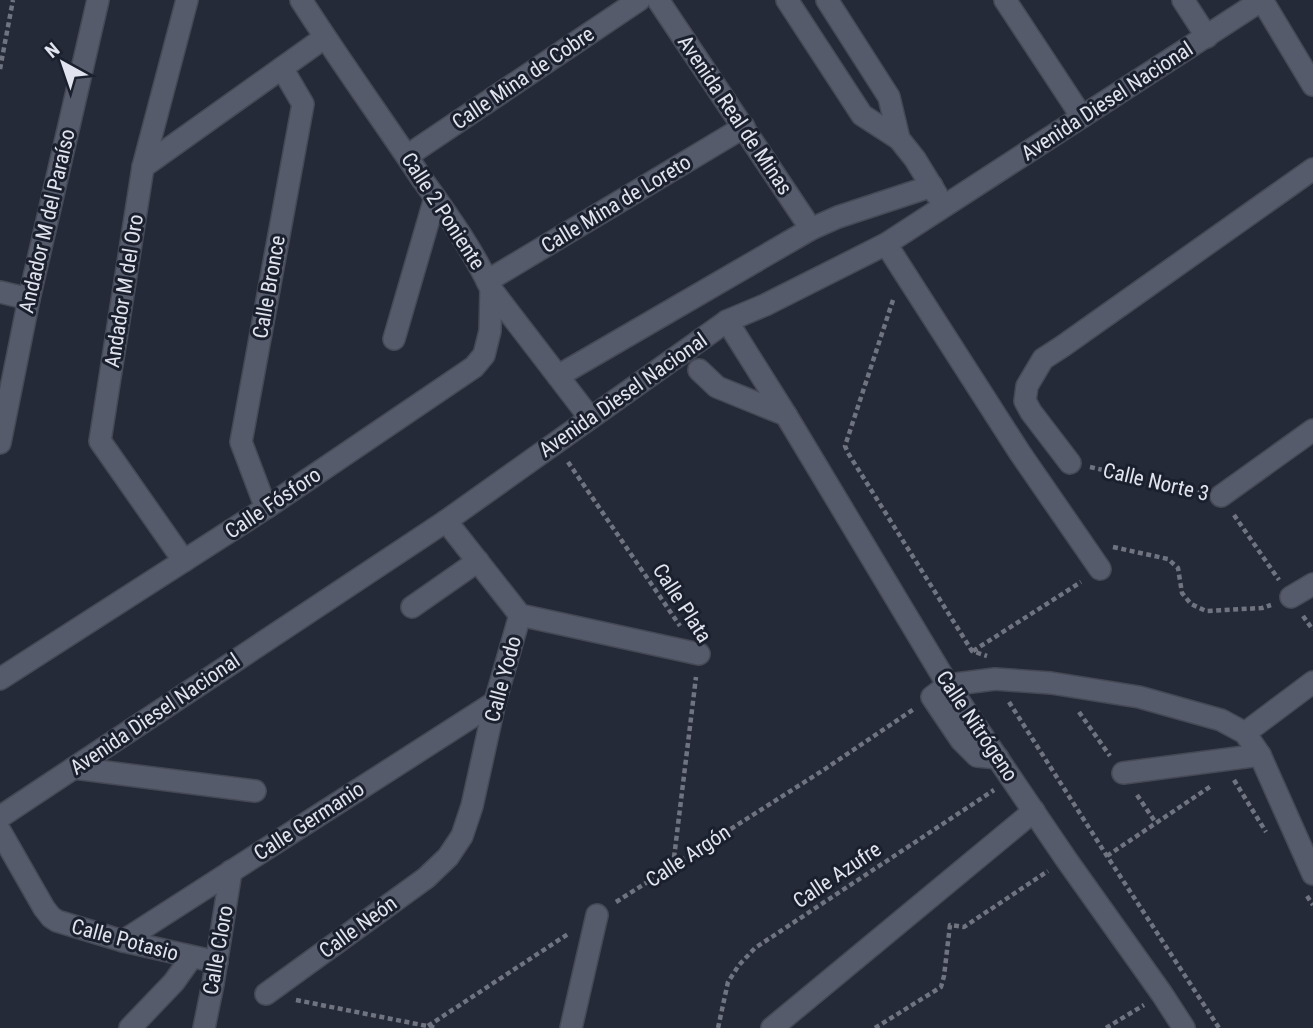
<svg xmlns="http://www.w3.org/2000/svg" width="1313" height="1028" viewBox="0 0 1313 1028" font-family="'Roboto Condensed',sans-serif">
  <style>
    .lines { fill: none; stroke-linecap: round; stroke-linejoin: round }
    .minor-casing { stroke: #454955; stroke-width: 24 }
    .path { stroke: #707481; stroke-width: 4.5; stroke-dasharray: 5 3.5; stroke-linecap: butt }
    .minor { stroke: #565b6c; stroke-width: 21 }
    .labels { text-anchor: middle; dominant-baseline: central; stroke-width: 6; stroke-linejoin: round; paint-order: stroke }
    .street-label { font-size: 21px; fill: #e1e4ee; stroke: #1b202e }
  </style>
  <rect width="100%" height="100%" fill="#252a38"/>
  <g class="lines">
    <g class="minor-casing">
      <g id="minor">
        <path d="M301 0C340 61 382 119 422 179 447 214 473 250 491 289L590 418"/>
        <path d="M658 0 811 229"/>
        <path d="M787 0 862 115 899 139 915 159 937 195"/>
        <path d="M827 0 889 97 899 139"/>
        <path d="M1005 0 1082 117"/>
        <path d="M1183 0 1207 37"/>
        <path d="M1262 0 1313 85"/>
        <path d="M407 156 639 0"/>
        <path d="M143 167 324 38"/>
        <path d="M886 244 1020 453 1100 569"/>
        <path d="M487 281 744 127"/>
        <path d="M0 292 29 299"/>
        <path d="M727 321 786 415 948 685 1066 859 1162 994 1184 1028"/>
        <path d="M394 339 435 198"/>
        <path d="M699 370 717 387 786 415"/>
        <path d="M558 376 811 229 838 217 932 186"/>
        <path d="M0 443 29 299 98 0"/>
        <path d="M1070 463 1031 412 1025 401 1027 386 1043 359 1063 346 1313 169"/>
        <path d="M1221 496 1313 430"/>
        <path d="M266 508 241 442 303 104 282 68"/>
        <path d="M446 521 520 615"/>
        <path d="M184 561 100 441 143 167 187 0"/>
        <path d="M1291 597 1313 584"/>
        <path d="M412 607 478 561"/>
        <path d="M520 615 699 654"/>
        <path d="M0 679 266 508 474 367 484 355 490 331 491 289"/>
        <path d="M1245 733 1313 682"/>
        <path d="M998 758 977 756 961 740 932 697 948 685 995 679 1051 683 1139 697 1221 720 1245 733 1260 755 1313 874"/>
        <path d="M74 768 255 791"/>
        <path d="M1123 773 1260 755"/>
        <path d="M0 817 446 521 727 321 765 305 886 244 1262 0"/>
        <path d="M0 831 44 908 51 917 57 921 123 941 217 962"/>
        <path d="M123 941 495 702"/>
        <path d="M266 994 426 878 448 857 462 836 472 806 495 702 520 615"/>
        <path d="M130 1028 174 982 191 958"/>
        <path d="M204 1028 213 984 231 871"/>
        <path d="M571 1028 597 915"/>
        <path d="M772 1028 1034 811"/>
      </g>
    </g>
    <g class="path">
      <path d="M0 69 13 0"/>
      <path d="M893 300 845 446 848 453 972 651 987 656"/>
      <path d="M568 462 680 626"/>
      <path d="M1090 467 1201 492"/>
      <path d="M1234 515 1279 580"/>
      <path d="M1113 547 1168 559 1178 568 1182 593 1191 604 1206 611 1262 608 1271 605"/>
      <path d="M1303 616 1313 630"/>
      <path d="M973 651 1081 582"/>
      <path d="M1009 702 1107 856 1219 1028"/>
      <path d="M1079 712 1110 756"/>
      <path d="M1234 780 1266 832"/>
      <path d="M1137 795 1156 823"/>
      <path d="M1107 856 1211 786"/>
      <path d="M673 866 696 677"/>
      <path d="M1307 896 1313 905"/>
      <path d="M616 902 825 769 914 709"/>
      <path d="M296 1000 437 1028"/>
      <path d="M428 1026 568 934"/>
      <path d="M718 1028 728 982 739 965 755 948 994 790"/>
      <path d="M875 1028 941 987 944 976 950 925 964 927 1048 871"/>
      <path d="M1106 1028 1144 1005"/>
    </g>
    <use href="#minor" class="minor"/>
  </g>
  <g class="labels">
    <g class="street-label">
      <text transform="translate(523 78) rotate(-34)">Calle Mina de Cobre</text>
      <text transform="translate(1107 101) rotate(-33)">Avenida Diesel Nacional</text>
      <text transform="translate(735 115) rotate(56)">Avenida Real de Minas</text>
      <text transform="translate(616 204) rotate(-31)">Calle Mina de Loreto</text>
      <text transform="translate(443 211) rotate(57)">Calle 2 Poniente</text>
      <text transform="translate(47 221) rotate(-77)">Andador M del Paraíso</text>
      <text transform="translate(269 287) rotate(-80)">Calle Bronce</text>
      <text transform="translate(124 291) rotate(-81)">Andador M del Oro</text>
      <text transform="translate(623 395) rotate(-35)">Avenida Diesel Nacional</text>
      <text transform="translate(1156 482) rotate(13)">Calle Norte 3</text>
      <text transform="translate(273 503) rotate(-34)">Calle Fósforo</text>
      <text transform="translate(682 603) rotate(57)">Calle Plata</text>
      <text transform="translate(503 679) rotate(-75)">Calle Yodo</text>
      <text transform="translate(155 714) rotate(-34)">Avenida Diesel Nacional</text>
      <text transform="translate(977 726) rotate(56)">Calle Nitrógeno</text>
      <text transform="translate(309 821) rotate(-33)">Calle Germanio</text>
      <text transform="translate(688 856) rotate(-33)">Calle Argón</text>
      <text transform="translate(837 875) rotate(-34)">Calle Azufre</text>
      <text transform="translate(358 927) rotate(-36)">Calle Neón</text>
      <text transform="translate(125 940) rotate(15)">Calle Potasio</text>
      <text transform="translate(218 950) rotate(-80)">Calle Cloro</text>
    </g>
  </g>
  <g transform="translate(63 63) rotate(320)" stroke="#1b202e" stroke-width="5" paint-order="stroke">
  <path d="M0-5L12 26L0 18L-12 26Z" fill="#e1e4ee"/>
  <text y="-10" font-size="19" font-weight="bold" text-anchor="middle" fill="#e1e4ee">N</text>
  </g>
</svg>
